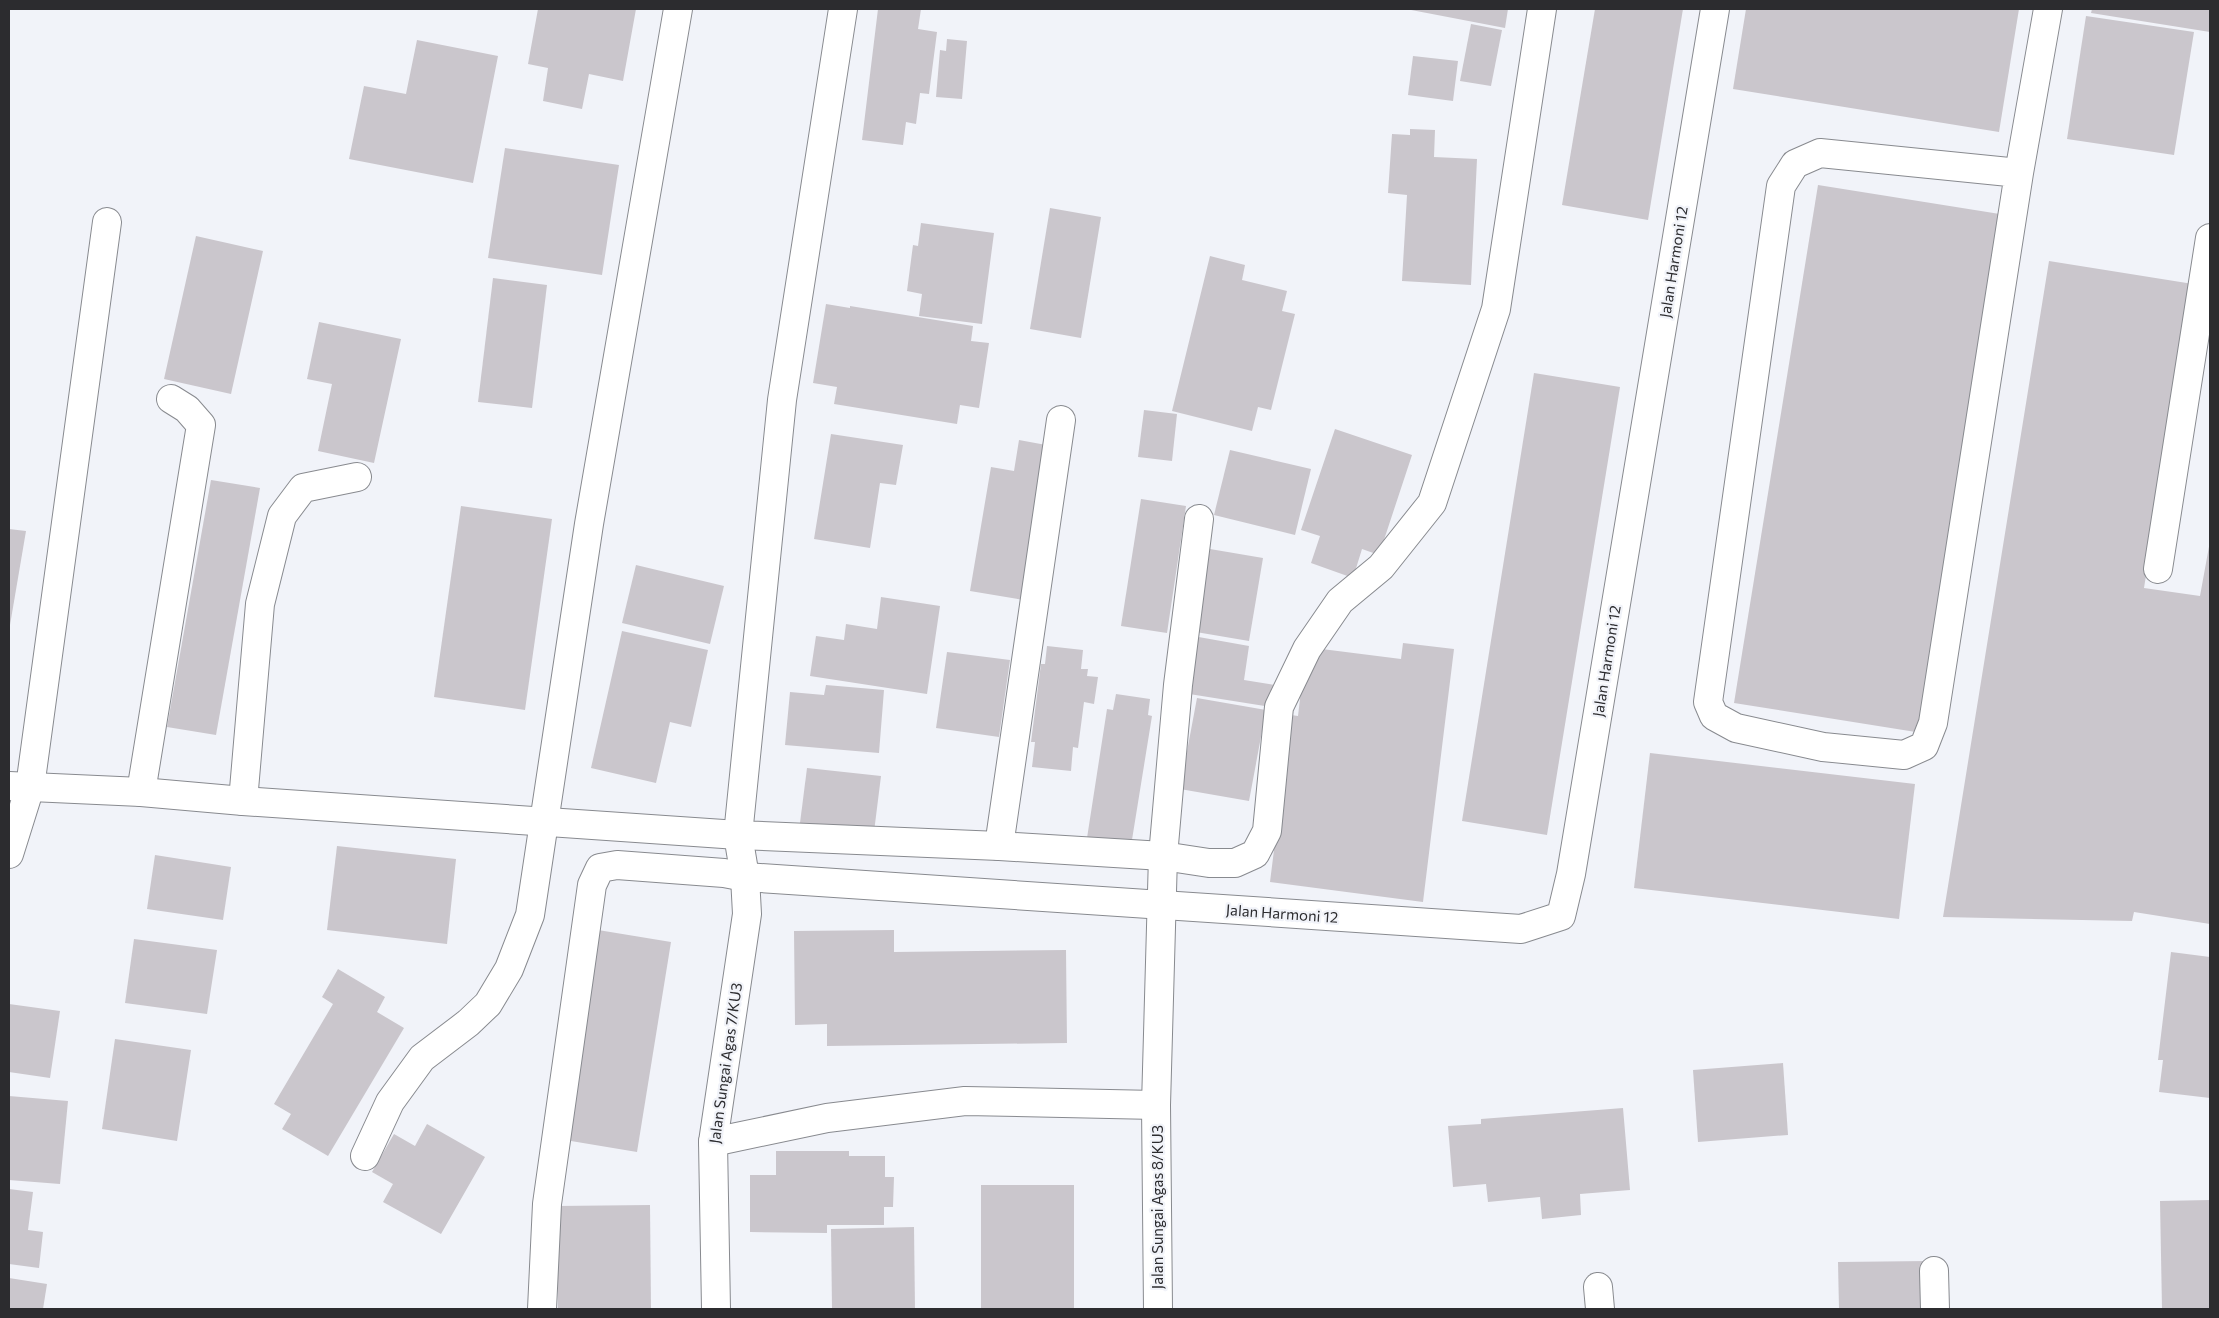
<svg xmlns="http://www.w3.org/2000/svg" width="2219" height="1318" viewBox="0 0 2219 1318" font-family="Commissioner,sans-serif">
  <style>
    .building { fill: #cac6cc }
    .lines { fill: none; stroke-linecap: round; stroke-linejoin: round }
    .minor-casing { stroke: #888a8f; stroke-width: 30 }
    .minor { stroke: #fff; stroke-width: 28 }
    .labels { text-anchor: middle; dominant-baseline: central; stroke-width: 4.5; stroke-linejoin: round; paint-order: stroke }
    .street-label { font-size: 15px; fill: #2c2c2f; stroke: #f1f3f9 }
  </style>
  <rect width="100%" height="100%" fill="#f1f3f9"/>
  <g class="building">
    <path d="M538 9H636L623 81 589 74 582 109 543 101 548 68 528 64Z"/>
    <path d="M878 9H921L918 29 937 32 929 94 920 93 916 124 906 122 903 145 862 140Z"/>
    <path d="M1406 9H1508L1505 28Z"/>
    <path d="M1595 9H1683L1648 220 1562 205Z"/>
    <path d="M1746 9H2019L1999 132 1733 89Z"/>
    <path d="M2092 9H2210V32L2091 13Z"/>
    <path d="M2086 16 2194 32 2174 155 2067 139Z"/>
    <path d="M1471 24 1502 30 1491 86 1460 81Z"/>
    <path d="M947 39 967 41 962 99 936 97 940 50 946 51Z"/>
    <path d="M417 40 498 56 473 183 349 159 364 86 406 94Z"/>
    <path d="M1413 56 1458 61 1453 101 1408 95Z"/>
    <path d="M1410 129 1435 130 1434 157 1477 159 1471 285 1402 281 1407 195 1388 193 1392 134 1410 135Z"/>
    <path d="M505 148 619 165 602 275 488 258Z"/>
    <path d="M1818 185 2006 215 1922 733 1734 703Z"/>
    <path d="M1050 208 1101 217 1081 338 1030 329Z"/>
    <path d="M921 223 994 233 982 324 919 316 922 294 907 291 913 245 918 246Z"/>
    <path d="M196 236 263 251 231 394 164 379Z"/>
    <path d="M1210 256 1245 265 1242 280 1287 291 1282 311 1295 314 1271 410 1258 407 1252 431 1172 411Z"/>
    <path d="M2049 261 2193 284 2144 588 2200 596 2210 541V924L2134 912 2132 921 1943 917Z"/>
    <path d="M493 278 547 285 532 408 478 402Z"/>
    <path d="M826 304 850 308V306L973 326 971 341 989 343 979 408 960 405 957 424 834 404 837 387 813 383Z"/>
    <path d="M319 322 401 339 374 463 318 451 332 384 307 379Z"/>
    <path d="M1534 373 1620 387 1547 835 1462 821Z"/>
    <path d="M1144 410 1177 414 1172 461 1138 457Z"/>
    <path d="M1335 429 1412 455 1379 555 1362 549 1353 578 1311 563 1320 536 1301 530Z"/>
    <path d="M831 434 903 445 896 485 880 483 870 548 814 539Z"/>
    <path d="M1019 440 1057 447 1030 601 970 591 991 467 1014 471Z"/>
    <path d="M1230 450 1311 469 1295 535 1214 515Z"/>
    <path d="M211 480 260 488 216 735 167 727Z"/>
    <path d="M1141 499 1186 506 1167 633 1121 626Z"/>
    <path d="M461 506 552 519 525 710 434 697Z"/>
    <path d="M9 529 26 531 10 625H9Z"/>
    <path d="M1210 549 1263 558 1249 641 1196 632Z"/>
    <path d="M636 565 724 586 710 644 622 623Z"/>
    <path d="M881 597 940 606 927 694 810 676 816 636 844 640 846 624 877 629Z"/>
    <path d="M622 631 708 650 691 727 670 722 656 783 591 768Z"/>
    <path d="M1193 636 1249 646 1244 680 1275 685 1271 707 1183 693Z"/>
    <path d="M1403 643 1454 649 1423 902 1270 882 1291 715 1298 716 1306 647 1401 659Z"/>
    <path d="M1047 646 1083 650 1081 669H1088L1087 676 1098 677 1094 704 1084 702 1078 748 1073 747 1071 771 1032 767 1035 742H1031L1041 664H1045Z"/>
    <path d="M947 652 1010 660 999 737 936 728Z"/>
    <path d="M826 685 884 690 879 753 785 745 790 692 824 695Z"/>
    <path d="M1116 694 1150 699 1148 715 1152 716 1131 846 1087 838 1107 709 1113 710Z"/>
    <path d="M1197 698 1266 710 1249 801 1180 789Z"/>
    <path d="M1650 753 1915 784 1899 919 1634 888Z"/>
    <path d="M807 768 881 776 874 832 800 823Z"/>
    <path d="M337 846 456 859 447 944 327 930Z"/>
    <path d="M155 855 231 867 223 920 147 909Z"/>
    <path d="M592 929 671 942 637 1152 559 1139Z"/>
    <path d="M894 930V952L1066 950 1067 1043 827 1046V1024L795 1025 794 931Z"/>
    <path d="M134 939 217 950 207 1014 125 1003Z"/>
    <path d="M2171 952 2210 957V1098L2159 1092 2163 1060H2158Z"/>
    <path d="M338 969 385 997 377 1012 404 1028 328 1156 282 1129 291 1114 274 1104 333 1004 322 997Z"/>
    <path d="M9 1004 60 1011 50 1078 9 1072Z"/>
    <path d="M115 1039 191 1050 177 1141 102 1129Z"/>
    <path d="M1783 1063 1788 1135 1698 1142 1693 1070Z"/>
    <path d="M9 1096 68 1101 60 1184 9 1180Z"/>
    <path d="M1623 1108 1630 1190 1580 1194 1581 1215 1542 1219 1540 1197 1488 1202 1486 1184 1453 1187 1448 1126 1481 1124V1119Z"/>
    <path d="M427 1124 485 1157 441 1234 383 1202 393 1184 372 1172 394 1134 415 1146Z"/>
    <path d="M776 1151H849V1156H885V1177H894L893 1207H884V1225H827V1233L750 1232V1175H776Z"/>
    <rect x="981" y="1185" width="93" height="124"/>
    <path d="M9 1189 33 1192 28 1230 43 1232 39 1268 9 1264Z"/>
    <path d="M2210 1200V1309H2162L2160 1201Z"/>
    <path d="M650 1205 651 1309H558L557 1206Z"/>
    <path d="M914 1227 915 1309H832L831 1229Z"/>
    <path d="M1928 1261V1309H1839L1838 1262Z"/>
    <path d="M9 1278 47 1284 43 1309H9Z"/>
  </g>
  <g class="lines">
    <g class="minor-casing">
      <g id="minor">
        <path d="M843 9 782 400 738 835 999 846 1163 856 1209 863H1235L1255 854 1267 831 1279 707 1307 649 1340 601 1381 567 1432 503 1496 309 1542 9"/>
        <path d="M2019 173 1820 153 1795 164 1781 186 1708 702 1714 716 1736 728 1823 747 1904 755 1924 746 1933 723 2019 173 2048 9"/>
        <path d="M2158 569 2210 238"/>
        <path d="M9 786 141 792 243 801 738 835 745 877 747 914 713 1142 716 1309"/>
        <path d="M141 792 201 425 187 409 171 399"/>
        <path d="M243 801 260 604 282 516 303 488 357 477"/>
        <path d="M999 846 1061 420"/>
        <path d="M9 854 30 787 107 222"/>
        <path d="M713 1142 827 1118 965 1101 1156 1105"/>
        <path d="M365 1156 390 1102 422 1058 468 1023 488 1004 509 969 530 915 589 524 678 9"/>
        <path d="M1934 1271 1935 1309"/>
        <path d="M1598 1287 1600 1309"/>
        <path d="M542 1309 547 1204 592 885 600 868 617 865 724 873 745 877 1521 929 1561 916 1571 874 1715 9"/>
        <path d="M1158 1309 1156 1105 1163 856 1178 685 1199 519"/>
      </g>
    </g>
    <use href="#minor" class="minor"/>
  </g>
  <g class="labels">
    <g class="street-label">
      <text transform="translate(1673 262) rotate(-81)">Jalan Harmoni 12</text>
      <text transform="translate(1606 661) rotate(-81)">Jalan Harmoni 12</text>
      <text transform="translate(1282 913) rotate(4)">Jalan Harmoni 12</text>
      <text transform="translate(725 1063) rotate(-82)">Jalan Sungai Agas 7/KU3</text>
      <text transform="translate(1157 1207) rotate(-90)">Jalan Sungai Agas 8/KU3</text>
    </g>
  </g>
  <rect width="2219" height="1318" fill="none" stroke="#2c2c2f" stroke-width="20"/>
</svg>
